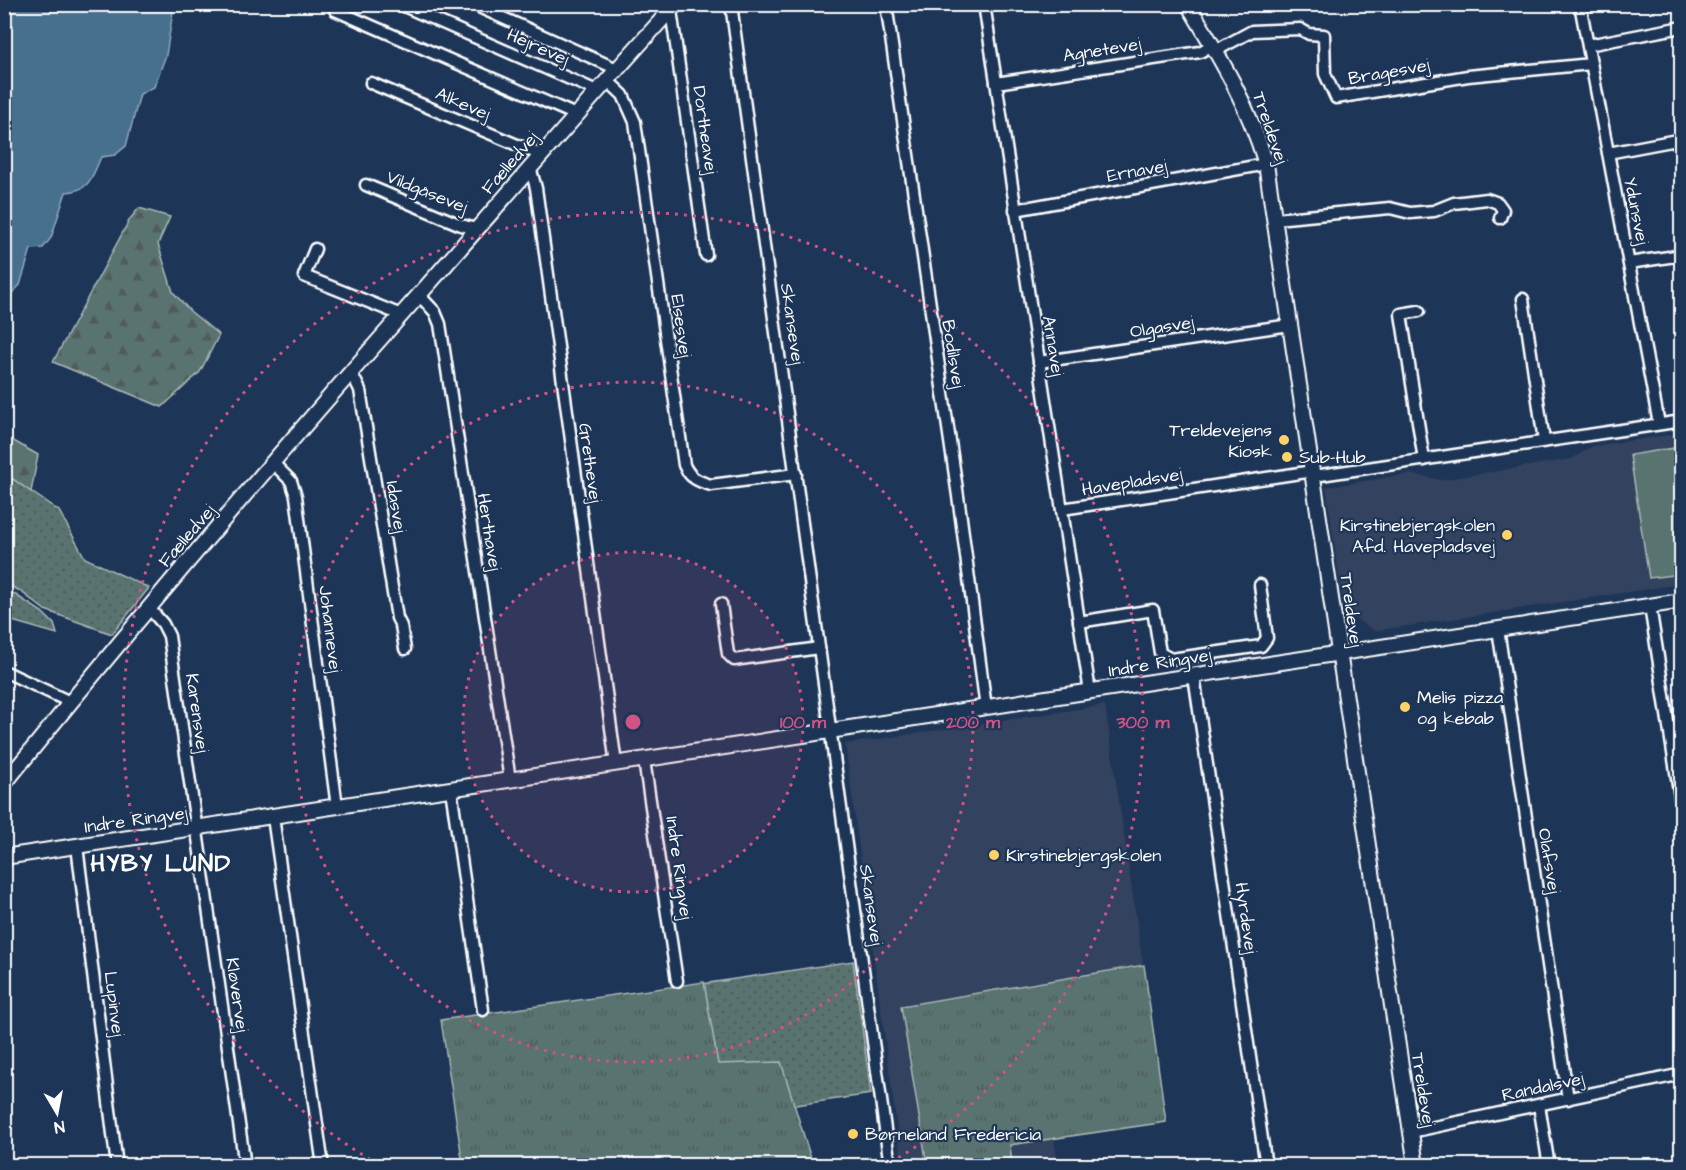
<svg xmlns="http://www.w3.org/2000/svg" width="1686" height="1170" viewBox="0 0 1686 1170" font-family="'Architects Daughter',sans-serif">
  <style>
    .built { fill: #33435e }
    .grass { fill: url(#grass-dots); stroke: #acb9b7; stroke-width: 1.5 }
    .forest { fill: url(#forest-firs); stroke: #acb9b7; stroke-width: 1.5 }
    .park { fill: url(#park-tufts); stroke: #acb9b7; stroke-width: 1.5 }
    .pitch { fill: #59736f; stroke: #acb9b7; stroke-width: 1.5 }
    .water { fill: #476f8f; stroke: #91a9bc; stroke-width: 1.5 }
    .lines { fill: none; stroke-linecap: round; stroke-linejoin: round }
    .minor-casing { stroke: #fff; stroke-width: 15 }
    .tertiary-casing { stroke: #fff; stroke-width: 18 }
    .minor { stroke: #1d3557; stroke-width: 10 }
    .tertiary { stroke: #1d3557; stroke-width: 14 }
    .ring { fill: none; stroke: #d15284; stroke-width: 3; stroke-dasharray: 3 6 }
    .poi-dot { fill: #ffd166; stroke: #1d3557; stroke-width: 2 }
    .labels { text-anchor: middle; dominant-baseline: central; stroke-width: 4.5; stroke-linejoin: round; paint-order: stroke }
    .street-label { font-size: 18px; fill: #fff; stroke: #1d3557 }
    .poi-label { font-size: 18px; fill: #fff; stroke: #1d3557; text-anchor: start }
    .district-label { font-size: 24px; font-weight: bold; letter-spacing: 1.5px; fill: #fff; stroke: #1d3557 }
    .centre { fill: #d15284; stroke: #1d3557; stroke-width: 3 }
    .ring-label { font-size: 18px; text-anchor: middle; font-weight: bold; fill: #d15284; stroke: #1d3557; stroke-width: 4.5; stroke-linejoin: round; paint-order: stroke }
  </style>
  <defs>
    <pattern id="grass-dots" width="8" height="8" patternUnits="userSpaceOnUse" patternTransform="scale(1.5)"><rect width="8" height="8" fill="#59736f"/><path d="M2 2h.1M6 6h.1" fill="none" stroke="#515c5a" stroke-width="1.8" stroke-linecap="round"/></pattern>
    <pattern id="forest-firs" width="22" height="20" patternUnits="userSpaceOnUse" patternTransform="scale(1.5)"><rect width="22" height="20" fill="#59736f"/><path d="M5 1l3.5 6h-7zM16 11l3.5 6h-7z" fill="#515c5a"/></pattern>
    <pattern id="park-tufts" width="24" height="20" patternUnits="userSpaceOnUse" patternTransform="scale(1.5)"><rect width="24" height="20" fill="#59736f"/><path d="M3 7l-1-3M5 7V3M7 7l1-3M15 17l-1-3M17 17v-4M19 17l1-3" fill="none" stroke="#515c5a"/></pattern>
  </defs>
  <rect width="100%" height="100%" fill="#1d3557"/>
  <filter id="ink" filterUnits="userSpaceOnUse"><feTurbulence type="fractalNoise" baseFrequency=".0167" numOctaves="2"/><feDisplacementMap in="SourceGraphic" scale="12" xChannelSelector="R" yChannelSelector="G"/><feConvolveMatrix kernelMatrix="1 2 1 2 8 2 1 2 1" color-interpolation-filters="sRGB"/></filter>
  <g filter="url(#ink)">
    <g class="built">
      <path d="M1681 433V584L1374 631 1344 611 1326 487 1410 474 1441 480 1571 459 1593 446Z"/>
      <path d="M1105 705 1166 1122 1054 1138 1058 1165H902L845 744Z"/>
    </g>
    <g class="grass">
      <path d="M4 473 59 511 85 558 149 588 112 634 45 610 20 591 5 583Z"/>
      <path d="M5 588 42 612 54 624 57 634 9 620 5 615Z"/>
      <path d="M853 961 871 1094 789 1106 711 1084 696 985Z"/>
    </g>
    <g class="forest">
      <path d="M139 208 170 217 158 244 173 292 190 311 219 335 200 372 162 407 53 362 130 219Z"/>
      <path d="M5 436 38 455 31 492 5 473Z"/>
    </g>
    <g class="park">
      <path d="M1144 965 1166 1122 1010 1145 1012 1165H927L901 1006Z"/>
      <path d="M704 982 718 1064 781 1062 812 1162 880 1157 882 1165H463L441 1020Z"/>
    </g>
    <path class="pitch" d="M1681 447V574L1649 578 1630 455Z"/>
    <path class="water" d="M4 5H174L166 55 154 87 140 94 126 146 115 155 101 157C92 177 90 191 66 192L51 238 43 248 31 249 20 285 11 294 4 293Z"/>
    <g class="lines">
      <g class="minor-casing">
        <g id="minor">
          <path d="M399 4 597 91"/>
          <path d="M472 4 617 69"/>
          <path d="M731 4 890 1166"/>
          <path d="M886 4 959 503 986 708"/>
          <path d="M984 4 1090 692"/>
          <path d="M1580 4 1659 424"/>
          <path d="M335 10 576 115"/>
          <path d="M671 10 706 255"/>
          <path d="M1588 45 1682 27"/>
          <path d="M1215 51 1252 31 1300 29 1309 34 1324 35 1325 74 1336 98 1468 76 1591 64"/>
          <path d="M607 80 623 95 635 122 684 465C690 478 697 481 711 485L796 474"/>
          <path d="M371 83 541 155"/>
          <path d="M996 83 1200 52 1212 45"/>
          <path d="M1608 153 1682 139"/>
          <path d="M530 167 536 188 616 764"/>
          <path d="M366 185 461 225 476 229"/>
          <path d="M1015 210 1266 164"/>
          <path d="M1275 219 1390 208 1410 213 1434 211 1454 203 1487 199 1498 203 1503 210 1500 218"/>
          <path d="M315 249 304 276 401 315"/>
          <path d="M1629 263 1682 255"/>
          <path d="M419 295 435 312 440 324 510 780"/>
          <path d="M1523 299 1544 441"/>
          <path d="M1419 311 1401 314 1424 460"/>
          <path d="M1039 362 1290 325"/>
          <path d="M351 372 360 390 397 618 401 626 405 649"/>
          <path d="M273 463 291 481 296 496 337 807"/>
          <path d="M1314 476 1682 421"/>
          <path d="M1062 509 1313 471"/>
          <path d="M721 604 728 654 734 660 819 648"/>
          <path d="M1650 606 1682 810"/>
          <path d="M149 608 163 624 169 636 245 1166"/>
          <path d="M1079 622 1153 610 1160 653 1171 659 1261 646 1267 638 1260 585"/>
          <path d="M1498 629 1568 1099"/>
          <path d="M4 671 70 702"/>
          <path d="M1194 676 1266 1166"/>
          <path d="M644 760 677 981"/>
          <path d="M451 789 483 1010"/>
          <path d="M273 817 323 1166"/>
          <path d="M77 846 117 1166"/>
          <path d="M1539 1105 1549 1166"/>
          <path d="M1411 1132 1682 1074"/>
        </g>
      </g>
      <g class="tertiary-casing">
        <g id="tertiary">
          <path d="M1188 4C1221 59 1247 102 1266 164L1416 1166"/>
          <path d="M4 784C138 618 277 455 419 295 505 198 588 100 676 4"/>
          <path d="M4 857 1682 601"/>
        </g>
      </g>
      <use href="#minor" class="minor"/>
      <use href="#tertiary" class="tertiary"/>
    </g>
  </g>
  <circle cx="633" cy="722" r="170" fill="#d15284" fill-opacity=".12"/>
  <g class="ring">
    <circle cx="633" cy="722" r="170"/>
    <circle cx="633" cy="722" r="340"/>
    <path d="M378 1164A510 510 0 1 1 888 1164"/>
  </g>
  <g class="poi-dot">
    <circle cx="1284" cy="440" r="6"/>
    <circle cx="1287" cy="457" r="6"/>
    <circle cx="1507" cy="535" r="6"/>
    <circle cx="1405" cy="707" r="6"/>
    <circle cx="994" cy="855" r="6"/>
    <circle cx="853" cy="1134" r="6"/>
  </g>
  <g class="labels">
    <g class="street-label">
      <text transform="translate(538 47) rotate(24)">Hejrevej</text>
      <text transform="translate(1102 50) rotate(-9)">Agnetevej</text>
      <text transform="translate(1389 72) rotate(-10)">Bragesvej</text>
      <text transform="translate(463 104) rotate(23)">Alkevej</text>
      <text transform="translate(1270 128) rotate(71)">Treldevej</text>
      <text transform="translate(705 130) rotate(82)">Dortheavej</text>
      <text transform="translate(510 163) rotate(-49)">Fælledvej</text>
      <text transform="translate(1137 171) rotate(-10)">Ernavej</text>
      <text transform="translate(427 192) rotate(22)">Vildgåsevej</text>
      <text transform="translate(1636 211) rotate(79)">Ydunsvej</text>
      <text transform="translate(792 324) rotate(82)">Skansevej</text>
      <text transform="translate(681 326) rotate(82)">Elsesvej</text>
      <text transform="translate(1162 327) rotate(-9)">Olgasvej</text>
      <text transform="translate(1053 346) rotate(81)">Annavej</text>
      <text transform="translate(953 354) rotate(81)">Bodilsvej</text>
      <text transform="translate(590 463) rotate(82)">Grethevej</text>
      <text transform="translate(1132 482) rotate(-9)">Havepladsvej</text>
      <text transform="translate(396 507) rotate(81)">Idasvej</text>
      <text transform="translate(489 532) rotate(81)">Herthavej</text>
      <text transform="translate(187 536) rotate(-49)">Fælledvej</text>
      <text transform="translate(1351 610) rotate(82)">Treldevej</text>
      <text transform="translate(330 629) rotate(83)">Johannevej</text>
      <text transform="translate(1160 663) rotate(-9)">Indre Ringvej</text>
      <text transform="translate(197 713) rotate(82)">Karensvej</text>
      <text transform="translate(136 820) rotate(-8)">Indre Ringvej</text>
      <text transform="translate(1549 861) rotate(81)">Olafsvej</text>
      <text transform="translate(679 868) rotate(82)">Indre Ringvej</text>
      <text transform="translate(871 905) rotate(82)">Skansevej</text>
      <text transform="translate(1246 918) rotate(82)">Hyrdevej</text>
      <text transform="translate(237 995) rotate(82)">Kløvervej</text>
      <text transform="translate(114 1004) rotate(83)">Lupinvej</text>
      <text transform="translate(1543 1087) rotate(-12)">Randalsvej</text>
      <text transform="translate(1423 1090) rotate(81)">Treldevej</text>
    </g>
    <g class="poi-label">
      <text x="1272" y="430" text-anchor="end">Treldevejens<tspan x="1272" dy="21">Kiosk</tspan></text>
      <text x="1299" y="457">Sub-Hub</text>
      <text x="1495" y="525" text-anchor="end">Kirstinebjergskolen<tspan x="1495" dy="21">Afd. Havepladsvej</tspan></text>
      <text x="1417" y="697">Melis pizza<tspan x="1417" dy="21">og kebab</tspan></text>
      <text x="1006" y="855">Kirstinebjergskolen</text>
      <text x="865" y="1134">Børneland Fredericia</text>
    </g>
    <g class="district-label">
      <text x="161" y="864">HYBY LUND</text>
    </g>
  </g>
  <circle cx="633" cy="722" r="9" class="centre"/>
  <g class="ring-label">
    <text x="803" y="728">100 m</text>
    <text x="973" y="728">200 m</text>
    <text x="1143" y="728">300 m</text>
  </g>
  <rect width="1686" height="1170" fill="none" stroke="#1d3557" stroke-width="24"/>
  <rect x="12" y="12" width="1662" height="1146" fill="none" stroke="#fff" stroke-width="2" filter="url(#ink)"/>
  <g transform="translate(57 1113) rotate(170)" stroke="#1d3557" stroke-width="4.5" paint-order="stroke">
  <path d="M0-4.5L10 22L0 15L-10 22Z" fill="#ffffff"/>
  <text y="-9" font-size="16" font-weight="bold" text-anchor="middle" fill="#ffffff">N</text>
  </g>
</svg>
